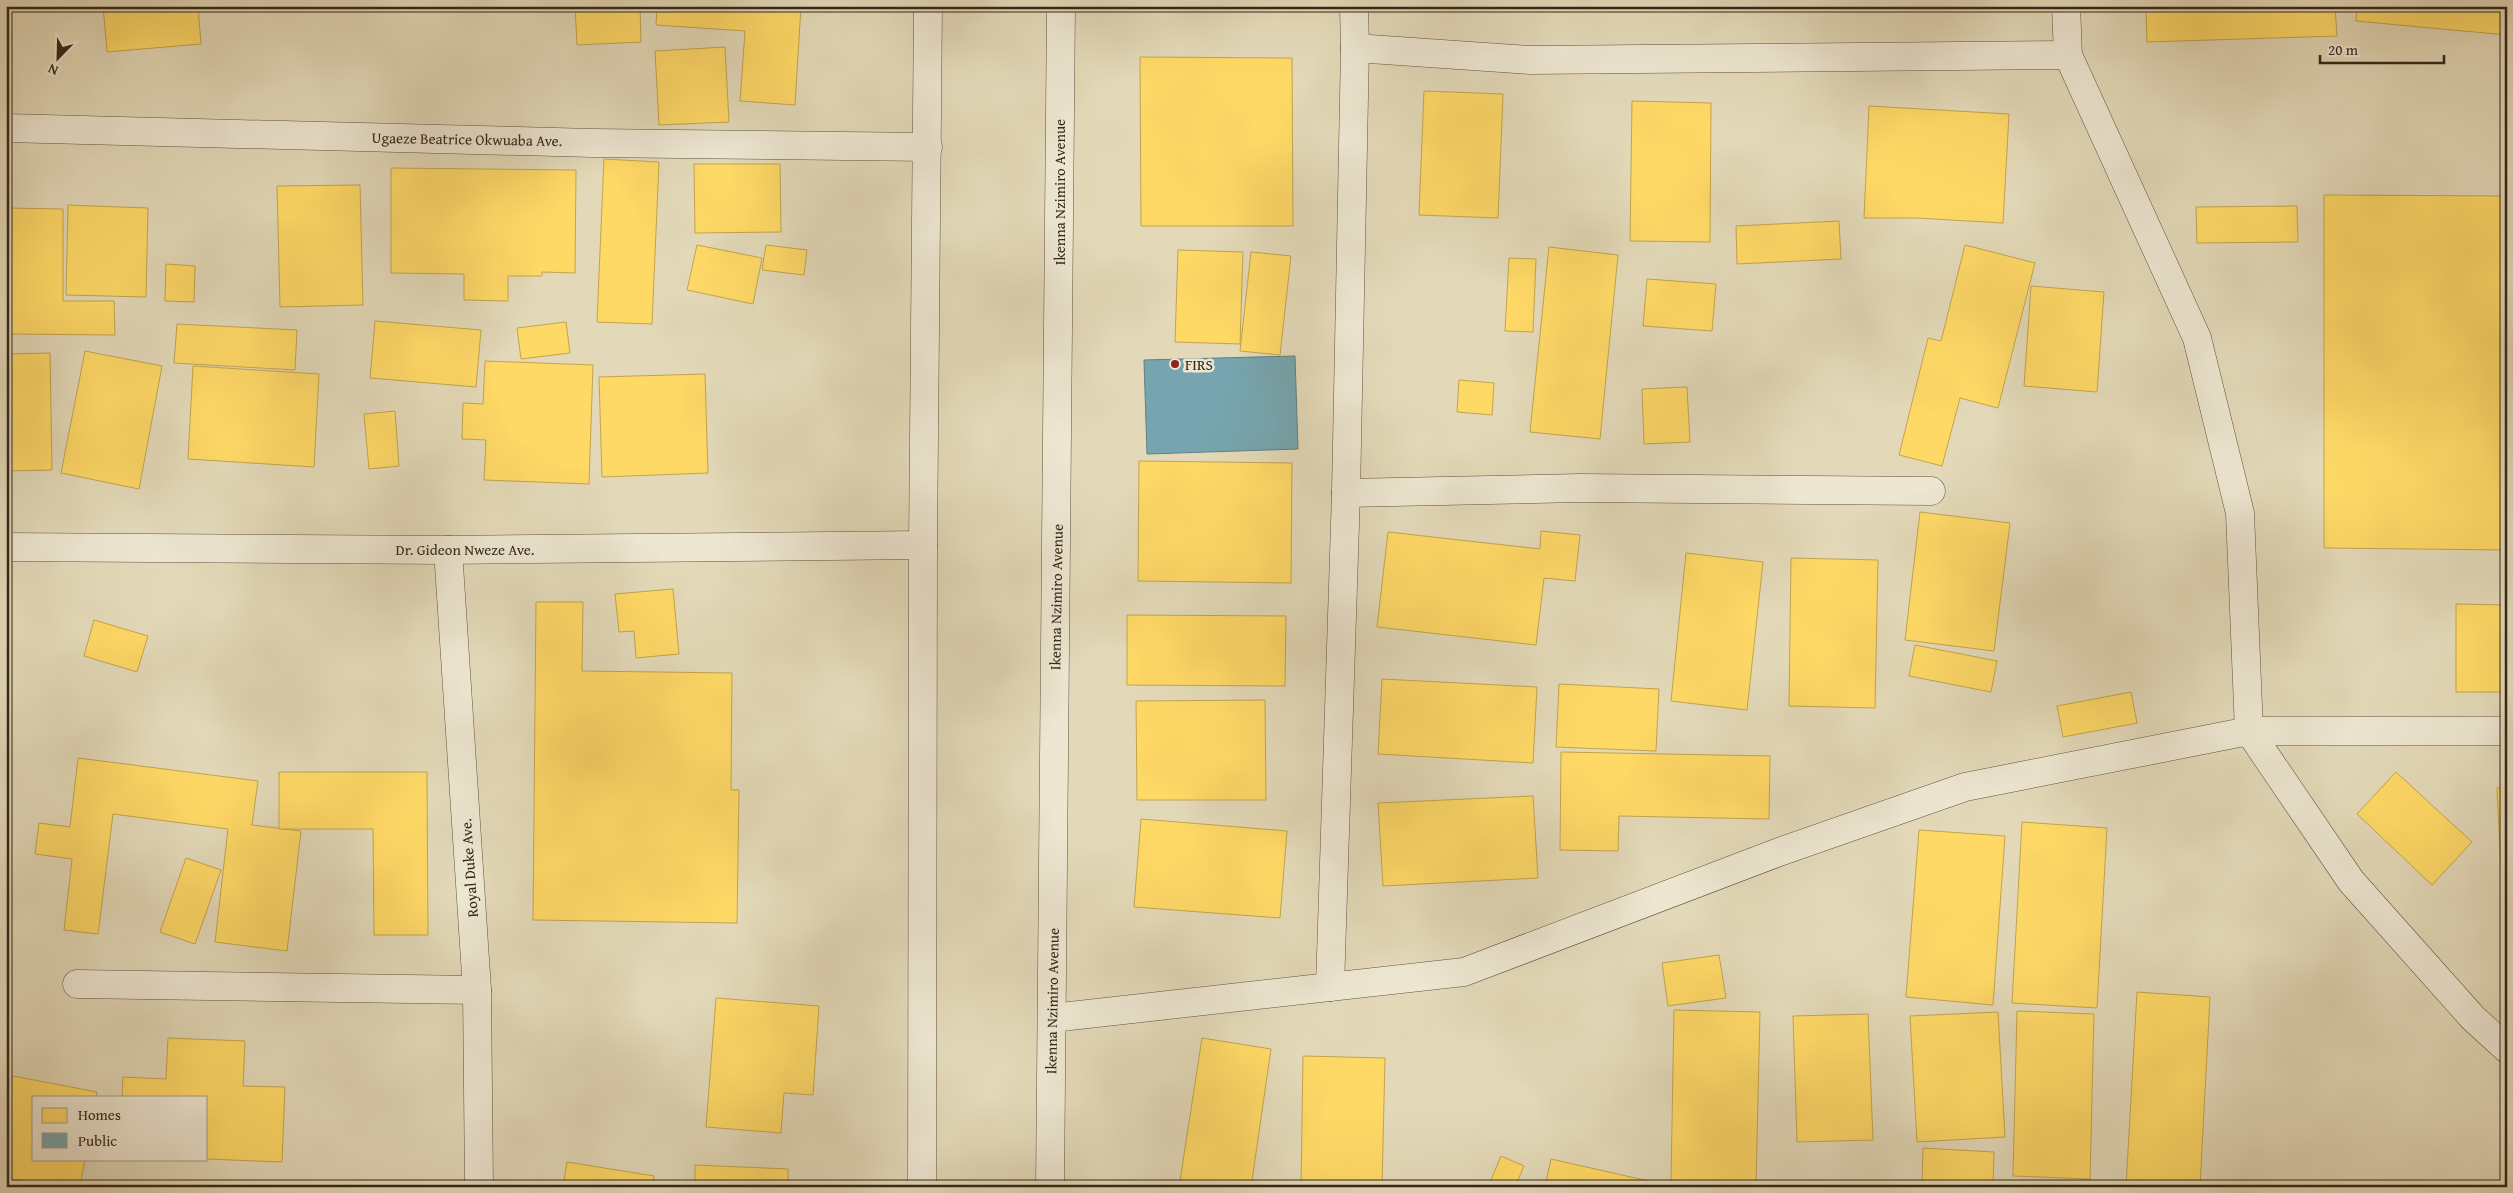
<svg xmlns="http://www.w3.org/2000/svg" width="2513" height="1193" viewBox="0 0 2513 1193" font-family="'Gentium Book Plus',serif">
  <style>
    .homes { fill: #ffd966; stroke: #c2a44f }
    .public { fill: #76a5af; stroke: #627f82 }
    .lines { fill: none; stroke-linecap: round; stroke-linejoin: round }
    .minor-casing { stroke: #5f5441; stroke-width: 29 }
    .minor { stroke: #ede6d1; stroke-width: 28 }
    .poi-dot { fill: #8f2418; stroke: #ede6d1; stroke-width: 2 }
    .labels { text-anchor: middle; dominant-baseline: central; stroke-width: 5; stroke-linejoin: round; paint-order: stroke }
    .street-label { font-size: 15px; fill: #332719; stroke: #ede6d1 }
    .poi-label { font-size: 15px; fill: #332719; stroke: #ede6d1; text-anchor: start }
  </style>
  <rect width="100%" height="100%" fill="#e3d9b8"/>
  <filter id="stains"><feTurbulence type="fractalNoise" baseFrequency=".004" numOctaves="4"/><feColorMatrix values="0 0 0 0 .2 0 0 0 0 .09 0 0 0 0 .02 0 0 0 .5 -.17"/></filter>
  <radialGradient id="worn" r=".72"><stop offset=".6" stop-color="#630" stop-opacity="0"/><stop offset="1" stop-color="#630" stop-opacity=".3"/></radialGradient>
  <g class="homes">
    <path d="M6 6H8L9 36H6Z"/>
    <path d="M103 6H198L201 44 107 52Z"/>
    <path d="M575 6H640L641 42 577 45Z"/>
    <path d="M657 6H801L795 105 740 101 745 31 656 25Z"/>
    <path d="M1532 6H1605V11Z"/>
    <path d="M1693 6H1711V10Z"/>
    <path d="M2146 6H2335L2337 36 2147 42Z"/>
    <path d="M2357 6H2507V35L2356 21Z"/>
    <path d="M725 47 729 122 659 125 655 51Z"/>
    <path d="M1140 57 1292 58 1293 226H1141Z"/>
    <path d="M1424 91 1503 94 1498 218 1419 215Z"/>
    <path d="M1632 101 1711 103 1710 242 1630 241Z"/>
    <path d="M1869 106 2009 114 2003 223 1916 218H1864Z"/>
    <path d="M604 159 659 162 652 324 597 322Z"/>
    <path d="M694 164H780L781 232 695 233Z"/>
    <path d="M391 168 576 170 575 273 542 272V276H508V301L464 300V274L391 273Z"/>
    <path d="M360 185 363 305 280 307 277 186Z"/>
    <path d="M2324 195 2507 196V550L2324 548Z"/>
    <path d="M68 205 148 208 146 297 66 295Z"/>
    <path d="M2297 206 2298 242 2197 243 2196 207Z"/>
    <path d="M6 208 63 209V301H114L115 335 6 334Z"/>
    <path d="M1839 221 1841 259 1737 264 1736 226Z"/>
    <path d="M697 245 762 258 753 304 687 290Z"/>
    <path d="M766 245 807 250 804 275 762 270Z"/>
    <path d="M1965 245 2035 263 1998 408 1960 398 1942 466 1899 455 1928 338 1941 341Z"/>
    <path d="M1549 247 1618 255 1600 439 1530 432Z"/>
    <path d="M1178 250 1243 252 1240 344 1175 342Z"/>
    <path d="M1251 252 1291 256 1280 355 1240 351Z"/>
    <path d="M1509 258 1536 259 1533 332 1505 331Z"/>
    <path d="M166 264 195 266 194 302 165 301Z"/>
    <path d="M1647 279 1716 284 1712 331 1643 326Z"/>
    <path d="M2031 286 2104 292 2097 392 2024 386Z"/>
    <path d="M375 321 481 330 476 387 370 378Z"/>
    <path d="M566 322 570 353 521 359 517 328Z"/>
    <path d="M177 324 297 330 295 370 174 363Z"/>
    <path d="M85 351 162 366 139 489 61 473Z"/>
    <path d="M50 353 52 470 6 471V354Z"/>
    <path d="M485 361 593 365 589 484 484 480 486 440 462 439 463 403 483 404Z"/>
    <path d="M193 366 319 374 314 467 188 459Z"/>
    <path d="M705 374 708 473 602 477 599 377Z"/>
    <path d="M1459 380 1494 383 1492 415 1457 412Z"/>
    <path d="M1687 387 1690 442 1644 444 1642 389Z"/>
    <path d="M395 411 399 466 369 469 364 414Z"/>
    <path d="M1139 461 1292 463 1291 583 1138 581Z"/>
    <path d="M1920 512 2010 523 1994 651 1905 640Z"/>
    <path d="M1541 531 1580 535 1575 581 1544 578 1536 645 1377 627 1388 532 1540 549Z"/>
    <path d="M1686 553 1763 562 1747 710 1671 701Z"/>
    <path d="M1791 558 1878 560 1875 708 1789 706Z"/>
    <path d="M673 589 679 654 636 658 634 631 619 632 615 594Z"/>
    <path d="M536 602H583L582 671 732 673 731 790H739L737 923 533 920Z"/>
    <path d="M2456 604 2507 605V692H2456Z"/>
    <path d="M1127 615 1286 616 1285 686 1127 685Z"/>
    <path d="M94 620 148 636 137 672 84 656Z"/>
    <path d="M1915 645 1997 661 1991 692 1909 676Z"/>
    <path d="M1382 679 1537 687 1533 763 1378 754Z"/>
    <path d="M1559 684 1659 689 1656 751 1556 747Z"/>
    <path d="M2131 692 2137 723 2063 737 2057 706Z"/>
    <path d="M1265 700 1266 800H1137L1136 701Z"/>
    <path d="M1561 752 1770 756 1769 819 1619 816 1618 851 1560 850Z"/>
    <path d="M78 758 258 781 252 825 301 831 287 951 215 942 228 829 113 814 98 934 64 930 72 859 35 854 39 823 70 827Z"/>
    <path d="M279 772H427L428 935H374L373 829H279Z"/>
    <path d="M2396 772 2472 842 2432 885 2357 814Z"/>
    <path d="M2507 787V869L2501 870 2497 788Z"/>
    <path d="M1533 796 1538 878 1383 886 1378 803Z"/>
    <path d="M1141 819 1287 831 1280 918 1134 907Z"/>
    <path d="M2022 822 2107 828 2097 1008 2012 1003Z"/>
    <path d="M1919 830 2005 836 1993 1005 1906 997Z"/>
    <path d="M6 838 8 902H6Z"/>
    <path d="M186 858 221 870 195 944 160 932Z"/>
    <path d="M1719 955 1726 998 1668 1006 1662 963Z"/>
    <path d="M2137 992 2210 997 2200 1187H2126Z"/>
    <path d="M716 998 819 1006 813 1095 784 1093 781 1133 706 1127Z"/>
    <path d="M1674 1010 1760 1012 1756 1183 1671 1181Z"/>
    <path d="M2017 1011 2094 1014 2090 1179 2013 1176Z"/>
    <path d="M1998 1012 2005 1137 1917 1142 1910 1016Z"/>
    <path d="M1868 1014 1873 1140 1797 1142 1793 1016Z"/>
    <path d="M168 1038 245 1041 243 1086 285 1087 282 1162 206 1159V1097H122L123 1077 166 1079Z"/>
    <path d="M1202 1038 1271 1049 1251 1187H1179Z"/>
    <path d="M1303 1056 1385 1058 1382 1187H1301Z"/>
    <path d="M13 1076 97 1092 96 1097H34V1159H85L80 1187H52L6 1178V1111Z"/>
    <path d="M1923 1148 1994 1152 1993 1187 1922 1185Z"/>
    <path d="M1501 1156 1524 1166 1515 1187H1488Z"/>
    <path d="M1551 1159 1653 1182 1652 1187H1545Z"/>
    <path d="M567 1162 654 1176 652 1187H563Z"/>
    <path d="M695 1165 788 1169V1187H695Z"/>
    <path d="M2394 1181 2417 1187H2393Z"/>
  </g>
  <path class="public" d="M1295 356 1298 449 1147 454 1144 360Z"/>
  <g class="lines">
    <g class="minor-casing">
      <g id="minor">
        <path d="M2066 6 2068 55 2197 338 2240 513 2249 731H2507"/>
        <path d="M1355 48 1530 60 2068 55"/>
        <path d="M6 128 593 143 928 147"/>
        <path d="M1346 493 1580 488 1931 491"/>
        <path d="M6 547 448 550 923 545"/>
        <path d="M448 550 477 990 479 1187"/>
        <path d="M77 984 477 990"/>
        <path d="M1330 987 1346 493 1355 48 1354 6"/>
        <path d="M1052 1018 1464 972 1779 852 1965 787 2249 731 2351 881 2473 1018 2507 1049"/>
        <path d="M922 1187 923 545 928 6"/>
        <path d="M1050 1187 1061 6"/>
      </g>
    </g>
    <use href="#minor" class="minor"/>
  </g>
  <circle class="poi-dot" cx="1175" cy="364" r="5"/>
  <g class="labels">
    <g class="street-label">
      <text transform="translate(467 139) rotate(1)">Ugaeze Beatrice Okwuaba Ave.</text>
      <text transform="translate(1059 192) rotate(-90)">Ikenna Nzimiro Avenue</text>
      <text x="465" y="549">Dr. Gideon Nweze Ave.</text>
      <text transform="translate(1056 597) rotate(-89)">Ikenna Nzimiro Avenue</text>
      <text transform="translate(469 868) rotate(-94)">Royal Duke Ave.</text>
      <text transform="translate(1052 1001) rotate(-89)">Ikenna Nzimiro Avenue</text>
    </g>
    <g class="poi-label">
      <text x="1185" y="364">FIRS</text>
    </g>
  </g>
  <rect width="2513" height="1193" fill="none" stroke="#e3d9b8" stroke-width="25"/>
  <rect x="8" y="8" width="2498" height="1178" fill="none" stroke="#332719" stroke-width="2.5"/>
  <rect x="12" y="12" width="2488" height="1168" fill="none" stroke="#332719"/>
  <rect x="32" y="1096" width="175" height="65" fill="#ede6d1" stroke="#a39a87"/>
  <rect x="42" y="1108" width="25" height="15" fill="#ffd966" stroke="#a39a87"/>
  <text x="78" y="1120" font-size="15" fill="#332719">Homes</text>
  <rect x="42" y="1133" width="25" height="15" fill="#76a5af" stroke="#a39a87"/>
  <text x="78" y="1146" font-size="15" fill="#332719">Public</text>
  <g transform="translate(58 58) rotate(203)" stroke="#ede6d1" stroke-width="4" paint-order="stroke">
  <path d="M0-4L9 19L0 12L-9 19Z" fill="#332719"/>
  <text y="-8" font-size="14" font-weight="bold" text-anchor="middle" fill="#332719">N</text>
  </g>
  <path d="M2320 55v8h124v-8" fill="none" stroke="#332719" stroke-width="2.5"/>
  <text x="2328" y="55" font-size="15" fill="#332719" stroke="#ede6d1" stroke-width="4" paint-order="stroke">20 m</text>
  <rect width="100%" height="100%" filter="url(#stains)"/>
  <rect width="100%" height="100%" fill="url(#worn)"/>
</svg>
